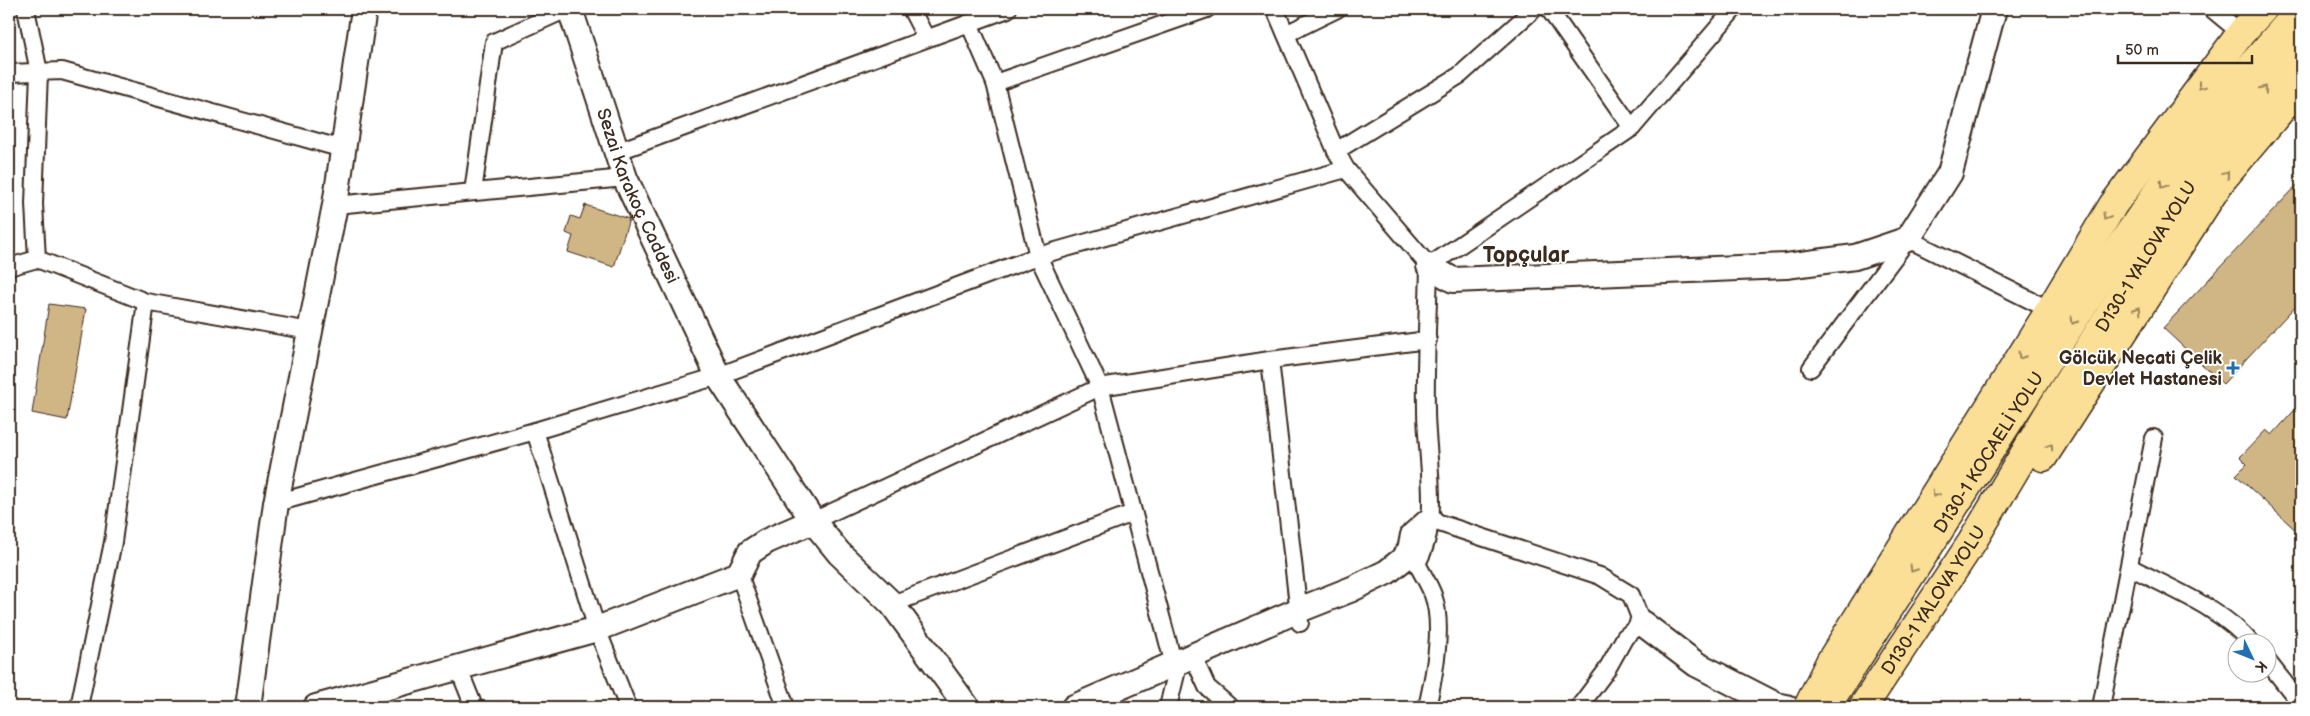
<svg xmlns="http://www.w3.org/2000/svg" width="2310" height="716" viewBox="0 0 2310 716" font-family="'Balsamiq Sans',sans-serif">
  <style>
    .building { fill: #d0b585; stroke: #3b2a1e }
    .lines { fill: none; stroke-linecap: round; stroke-linejoin: round }
    .street-casing { stroke: #3b2a1e; stroke-width: 20 }
    .secondary-casing { stroke: #3b2a1e; stroke-width: 28 }
    .highway-casing { stroke: #3b2a1e; stroke-width: 31 }
    .street { stroke: #fff; stroke-width: 16 }
    .secondary { stroke: #fff; stroke-width: 24 }
    .highway { stroke: #fbdf96; stroke-width: 28 }
    .oneway { stroke: #9b845a }
    .poi-dot { fill: #1f6fb2; stroke: #fff; stroke-width: 2 }
    .labels { text-anchor: middle; dominant-baseline: central; stroke-width: 4; stroke-linejoin: round; paint-order: stroke }
    .street-label { font-size: 18px; fill: #3b2a1e; stroke: #fff }
    .poi-label { font-size: 18px; font-weight: bold; fill: #3b2a1e; stroke: #fff; text-anchor: end }
    .district-label { font-size: 22px; font-weight: bold; fill: #3b2a1e; stroke: #fff }
  </style>
  <rect width="100%" height="100%" fill="#fff"/>
  <filter id="ink" filterUnits="userSpaceOnUse"><feTurbulence type="fractalNoise" baseFrequency=".02" numOctaves="2"/><feDisplacementMap in="SourceGraphic" scale="10" xChannelSelector="R" yChannelSelector="G"/><feConvolveMatrix kernelMatrix="1 2 1 2 8 2 1 2 1" color-interpolation-filters="sRGB"/></filter>
  <g filter="url(#ink)">
    <g class="building">
      <path d="M2301 181V300L2223 384 2163 328Z"/>
      <path d="M585 205 629 219 614 267 568 252 573 236 566 233 571 216 580 219Z"/>
      <path d="M49 304 86 309 67 420 32 413Z"/>
      <path d="M2301 403V535L2236 475 2247 464 2240 457 2266 430 2272 435Z"/>
    </g>
    <g class="lines">
      <g class="street-casing">
        <g id="street">
          <path d="M26 9 39 72 34 204 37 259"/>
          <path d="M911 9 926 38"/>
          <path d="M1275 9 1336 151 1346 169 1429 266C1428 314 1425 362 1426 410 1426 457 1442 522 1417 563 1422 574 1429 584 1433 595 1444 625 1434 677 1427 707"/>
          <path d="M1549 9 1632 128"/>
          <path d="M2212 9 2241 33"/>
          <path d="M969 23 995 83 1038 256 1100 387 1174 665 1176 674 1168 707"/>
          <path d="M1286 34 1337 9"/>
          <path d="M9 73 62 71 343 149"/>
          <path d="M995 83 1207 9"/>
          <path d="M1336 151 1460 75 1534 9"/>
          <path d="M616 152 1008 9"/>
          <path d="M473 192 494 42 567 9"/>
          <path d="M335 205 625 178"/>
          <path d="M1429 266 1632 128 1734 9"/>
          <path d="M9 267 37 259 146 302 310 331"/>
          <path d="M1270 360 1300 623"/>
          <path d="M1811 368 1908 239 2050 310"/>
          <path d="M535 431 597 629 628 707"/>
          <path d="M276 503 535 431 718 376 1038 256 1346 169"/>
          <path d="M1430 520 1600 576 1631 595 1642 623 1625 637 1606 671 1579 707"/>
          <path d="M813 521 1100 387 1270 360 1428 340"/>
          <path d="M2130 567C2171 589 2222 608 2252 644"/>
          <path d="M739 574 786 707"/>
          <path d="M892 604 1133 513"/>
          <path d="M2268 662 2301 704"/>
          <path d="M1197 665 1207 687 1230 707"/>
          <path d="M458 667 474 707"/>
          <path d="M79 707 113 542 146 302"/>
          <path d="M2101 707 2154 438"/>
        </g>
      </g>
      <g class="secondary-casing">
        <g id="secondary">
          <path id="s1" d="M570 9 625 178 718 376 813 521 839 553 892 604 967 707"/>
          <path d="M1429 266 1453 280 1786 266 1855 257 1908 239 1950 173 1994 9"/>
          <path d="M1642 623 1696 664 1776 705 1786 707"/>
          <path d="M248 707 276 503 335 205 364 9"/>
          <path d="M316 707 597 629 739 574 750 552 767 541 813 521"/>
          <path d="M1074 707 1299 610 1352 589 1387 572 1402 560 1410 550 1413 535 1430 520"/>
        </g>
      </g>
      <g class="highway-casing">
        <g id="highway">
          <path d="M2043 457 2220 182 2301 86"/>
          <path d="M1808 707 1830 662 2050 310 2113 205 2241 33 2263 9"/>
          <path id="s2" d="M1826 707 2122 244 2217 105 2301 9"/>
          <path id="s3" d="M1863 707 1972 542 2047 416 2197 174 2281 67 2301 45"/>
        </g>
      </g>
      <use href="#street" class="street"/>
      <use href="#secondary" class="secondary"/>
      <use href="#highway" class="highway"/>
    </g>
    <defs><path id="oneway-chevron" d="M-2-3.5L2.5 0L-2 3.5" fill="none" stroke-width="1.6" stroke-linecap="round" stroke-linejoin="round" transform="scale(1.25)"/></defs>
    <g class="oneway">
      <use href="#oneway-chevron" transform="translate(2201 86) rotate(127)"/>
      <use href="#oneway-chevron" transform="translate(2264 89) rotate(-52)"/>
      <use href="#oneway-chevron" transform="translate(2226 174) rotate(-50)"/>
      <use href="#oneway-chevron" transform="translate(2163 185) rotate(124)"/>
      <use href="#oneway-chevron" transform="translate(2106 217) rotate(121)"/>
      <use href="#oneway-chevron" transform="translate(2138 310) rotate(-58)"/>
      <use href="#oneway-chevron" transform="translate(2074 321) rotate(122)"/>
      <use href="#oneway-chevron" transform="translate(2021 356) rotate(122)"/>
      <use href="#oneway-chevron" transform="translate(2050 447) rotate(-57)"/>
      <use href="#oneway-chevron" transform="translate(1935 494) rotate(122)"/>
      <use href="#oneway-chevron" transform="translate(1913 569) rotate(122)"/>
    </g>
  </g>
  <path class="poi-dot" d="M2230.5 360.5h5v5h5v5h-5v5h-5v-5h-5v-5h5z"/>
  <g class="labels">
    <g class="street-label">
      <text stroke="none"><textPath href="#s1" startOffset="199">Sezai Karakoç Caddesi</textPath></text>
      <text stroke="none"><textPath href="#s3" startOffset="532">D130-1 YALOVA YOLU</textPath></text>
      <text stroke="none"><textPath href="#s2" startOffset="302">D130-1 KOCAELİ YOLU</textPath></text>
      <text stroke="none"><textPath href="#s3" startOffset="128">D130-1 YALOVA YOLU</textPath></text>
    </g>
    <g class="poi-label">
      <text x="2222" y="358">Gölcük Necati Çelik<tspan x="2222" dy="21">Devlet Hastanesi</tspan></text>
    </g>
    <g class="district-label">
      <text x="1526" y="255">Topçular</text>
    </g>
  </g>
  <rect width="2310" height="716" fill="none" stroke="#fff" stroke-width="30"/>
  <rect x="15" y="15" width="2280" height="686" fill="none" stroke="#3b2a1e" stroke-width="2" filter="url(#ink)"/>
  <g transform="translate(2252 658) rotate(133)"><circle r="24" fill="#ffffff" stroke="#b1aaa5"/>
  <path d="M0-4L9 19L0 12L-9 19Z" fill="#1f6fb2"/>
  <text y="-8" font-size="14" font-weight="bold" text-anchor="middle" fill="#3b2a1e">K</text>
  </g>
  <path d="M2118 55v8h134v-8" fill="none" stroke="#3b2a1e" stroke-width="2.5"/>
  <text x="2125" y="55" font-size="15" fill="#3b2a1e" stroke="#ffffff" stroke-width="4" paint-order="stroke">50 m</text>
</svg>
